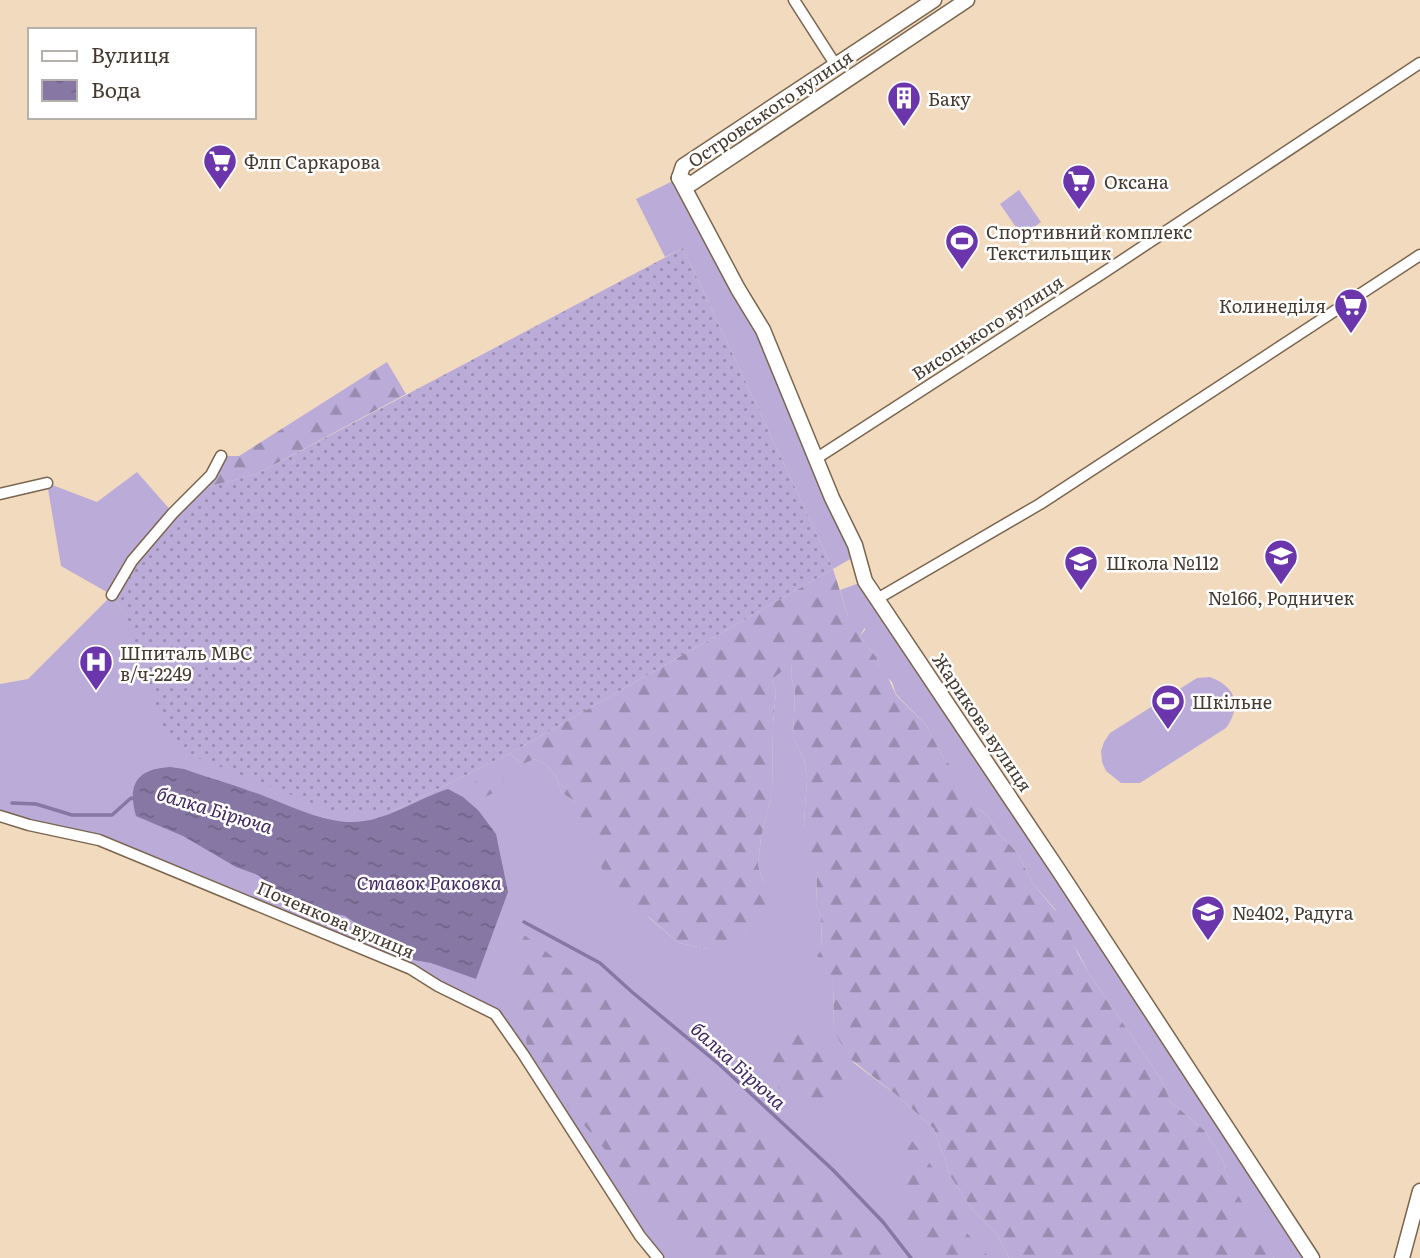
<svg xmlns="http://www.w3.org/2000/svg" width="1420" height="1258" viewBox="0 0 1420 1258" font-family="Literata,serif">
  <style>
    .grass { fill: #baabd9 }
    .forest { fill: url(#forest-firs) }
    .garden { fill: url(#garden-dots) }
    .water { fill: url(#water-ripples) }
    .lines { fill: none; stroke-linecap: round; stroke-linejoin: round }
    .stream { stroke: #8777a4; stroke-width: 3.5 }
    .minor-casing { stroke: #7a654e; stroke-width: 13 }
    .tertiary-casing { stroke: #7a654e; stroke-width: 17 }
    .minor { stroke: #fff; stroke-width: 10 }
    .tertiary { stroke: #fff; stroke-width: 14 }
    .labels { text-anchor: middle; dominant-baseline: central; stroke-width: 5; stroke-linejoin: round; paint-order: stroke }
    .poi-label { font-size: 18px; fill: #443a30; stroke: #fff; text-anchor: start }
    .street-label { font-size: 18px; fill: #443a30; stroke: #fff }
    .water-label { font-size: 19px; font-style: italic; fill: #402862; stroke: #fff }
  </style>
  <defs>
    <pattern id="forest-firs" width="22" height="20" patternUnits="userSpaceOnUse" patternTransform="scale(1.75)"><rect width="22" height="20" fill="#baabd9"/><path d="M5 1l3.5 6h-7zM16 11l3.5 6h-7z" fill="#998cb0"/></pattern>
    <pattern id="garden-dots" width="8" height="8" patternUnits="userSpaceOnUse" patternTransform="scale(1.75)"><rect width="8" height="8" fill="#baabd9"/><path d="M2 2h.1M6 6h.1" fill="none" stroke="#998cb0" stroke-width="1.8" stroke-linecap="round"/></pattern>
    <pattern id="water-ripples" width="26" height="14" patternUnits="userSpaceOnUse" patternTransform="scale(1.75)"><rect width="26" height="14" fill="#8777a4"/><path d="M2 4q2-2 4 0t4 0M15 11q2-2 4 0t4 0" fill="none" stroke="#706386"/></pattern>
  </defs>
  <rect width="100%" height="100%" fill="#f2dabf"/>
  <g class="grass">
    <path d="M679 178 738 289 859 554 833 569 683 248 665 257 636 199Z"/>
    <path d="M1019 190 1041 222 1022 236 1000 204Z"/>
    <path d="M137 472 173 513 112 595 125 614 393 811 509 754 523 764 535 759C551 766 557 775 561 792L577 803 649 918 679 943 707 949 745 933 764 884 758 865 761 837 772 794 773 724 776 691 772 679 792 663 791 676 795 691 793 738 804 759 807 779 804 823 808 844 817 872 816 905 821 916 822 949 833 982 834 1030 854 1063 899 1097 934 1129 951 1177 972 1209 997 1234 1009 1258H658L495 1014 458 994 99 840 0 816V684L28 679 112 595 61 566 47 483 97 502Z"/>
    <path d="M865 581 1312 1258H1274L1251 1221 1226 1174 1223 1161 1204 1130 1171 1102 1161 1079 1090 975 1055 909 1033 884 1017 852 999 834 988 816 977 808 965 785 943 757 926 725 896 694 892 682 879 669 877 658 860 636 865 630 862 616H848L840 590Z"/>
    <path d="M1210 677C1236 687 1242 705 1226 728L1140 783H1121L1106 771 1102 762 1101 751 1104 742 1110 733 1197 678Z"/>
  </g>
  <g class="forest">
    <path d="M387 362 406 394 257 474 193 491 221 456H239Z"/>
    <path d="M833 569 848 616H862L869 620 860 636 877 658 879 668 884 669 896 695 926 725 943 757 977 798V808L988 816 999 834 1017 852 1033 884 1066 923 1078 954 1090 975 1161 1079 1171 1102 1204 1130 1223 1161 1226 1174 1274 1258H1009L997 1234 972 1209 951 1177 934 1129 899 1097 848 1057 834 1030 833 982 825 962 817 956 822 949 821 916 816 905 817 872 810 867 804 823 807 779 804 759 793 738 795 691 791 676 792 664 772 679 776 691 773 724 772 794 761 837 758 865 764 884 765 909 754 916 745 933 725 945 707 949 679 943 631 902 602 869 577 818V803L561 792C557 775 551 766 535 759L523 764 509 754Z"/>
    <path d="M503 771 504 788 483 798 472 783Z"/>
    <path d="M515 928 648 1030 876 1241 884 1258H697L556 1092 527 1048Z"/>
    <path d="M794 1015 853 1091 816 1118 775 1085 772 1047Z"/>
    <path d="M905 1132 934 1169 964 1230 990 1258H937L902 1215Z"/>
  </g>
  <path class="garden" d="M683 248 833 569 509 754 393 811 340 814 185 753 165 734 125 614 112 595 132 561 193 491 257 474Z"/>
  <path class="water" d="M170 767 184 769C206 777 228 783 250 791 281 801 314 820 347 822 384 824 415 799 448 789L463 797 478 810 496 834 508 892 476 979 431 963 409 959 345 916 295 904 258 875 236 867 183 836 136 816C127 784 137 769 170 767Z"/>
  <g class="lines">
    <g class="stream">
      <path d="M12 803 36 804 72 815H112L131 798 135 799"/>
      <path d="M524 922 600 963 632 992 720 1065 833 1170 883 1222 911 1258"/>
    </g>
    <g class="minor-casing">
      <g id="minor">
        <path d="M794 0 835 64"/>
        <path d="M817 458 1103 273 1420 63"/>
        <path d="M0 494 47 483"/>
        <path d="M112 595 132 561 173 513 211 475 221 456"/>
        <path d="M877 599 1040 504 1420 255"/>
        <path d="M0 816 29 825 99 840 411 969 438 986 495 1014 523 1054 640 1236 658 1258"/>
      </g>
    </g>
    <g class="tertiary-casing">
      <g id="tertiary">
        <path d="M679 178 738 289 763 330 832 498 855 545 865 581 1059 871 1312 1258"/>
        <path d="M679 178 691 184 967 0"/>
        <path d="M679 178 683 166 934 0"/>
        <path d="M1402 1258 1420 1191"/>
      </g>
    </g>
    <use href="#minor" class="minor"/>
    <use href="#tertiary" class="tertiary"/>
  </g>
  <defs>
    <g id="building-pin" transform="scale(1.75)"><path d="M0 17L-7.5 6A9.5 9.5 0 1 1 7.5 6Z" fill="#6b35ab" stroke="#fff"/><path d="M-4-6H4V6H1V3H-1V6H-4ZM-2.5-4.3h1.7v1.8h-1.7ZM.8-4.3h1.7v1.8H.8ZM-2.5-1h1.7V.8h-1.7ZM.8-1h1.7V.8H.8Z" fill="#fff"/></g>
    <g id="supermarket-pin" transform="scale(1.75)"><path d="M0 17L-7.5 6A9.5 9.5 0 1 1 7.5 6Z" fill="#6b35ab" stroke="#fff"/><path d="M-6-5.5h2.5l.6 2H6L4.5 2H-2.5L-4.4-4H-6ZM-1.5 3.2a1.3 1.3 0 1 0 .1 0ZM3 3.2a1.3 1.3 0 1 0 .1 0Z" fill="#fff"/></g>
    <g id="stadium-pin" transform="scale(1.75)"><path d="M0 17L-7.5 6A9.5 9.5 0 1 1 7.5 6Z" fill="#6b35ab" stroke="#fff"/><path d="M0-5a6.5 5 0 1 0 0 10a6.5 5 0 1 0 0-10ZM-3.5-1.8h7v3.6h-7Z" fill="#fff"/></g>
    <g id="school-pin" transform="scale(1.75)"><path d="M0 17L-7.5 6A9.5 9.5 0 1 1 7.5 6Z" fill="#6b35ab" stroke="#fff"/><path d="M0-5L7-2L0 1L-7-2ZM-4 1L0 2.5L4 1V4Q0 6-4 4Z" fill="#fff"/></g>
    <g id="hospital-pin" transform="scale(1.75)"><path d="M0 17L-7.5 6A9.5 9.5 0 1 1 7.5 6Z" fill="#6b35ab" stroke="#fff"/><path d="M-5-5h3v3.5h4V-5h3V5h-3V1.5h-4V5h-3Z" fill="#fff"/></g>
  </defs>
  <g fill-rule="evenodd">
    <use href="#building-pin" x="904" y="98"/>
    <use href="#supermarket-pin" x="220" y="161"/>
    <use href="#supermarket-pin" x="1079" y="181"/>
    <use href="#stadium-pin" x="962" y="241"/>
    <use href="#supermarket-pin" x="1351" y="305"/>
    <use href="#school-pin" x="1281" y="556"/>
    <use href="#school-pin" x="1081" y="562"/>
    <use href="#hospital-pin" x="96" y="662"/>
    <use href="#stadium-pin" x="1168" y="701"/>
    <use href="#school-pin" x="1208" y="912"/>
  </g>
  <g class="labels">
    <g class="poi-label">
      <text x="928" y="98">Баку</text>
      <text x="244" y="161">Флп Саркарова</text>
      <text x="1104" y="181">Оксана</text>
      <text x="986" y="231">Спортивний комплекс<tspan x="986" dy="21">Текстильщик</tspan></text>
      <text x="1326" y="305" text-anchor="end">Колинеділя</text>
      <text x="1106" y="562">Школа №112</text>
      <text x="1281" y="597" text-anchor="middle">№166, Родничек</text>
      <text x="120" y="652">Шпиталь МВС<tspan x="120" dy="21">в/ч-2249</tspan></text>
      <text x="1192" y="701">Шкільне</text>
      <text x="1232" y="912">№402, Радуга</text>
    </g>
    <g class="street-label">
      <text transform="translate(770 108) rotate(-34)">Островського вулиця</text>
      <text transform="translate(987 327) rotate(-33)">Висоцького вулиця</text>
      <text transform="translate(983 722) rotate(56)">Жарикова вулиця</text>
      <text transform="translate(336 919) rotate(23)">Поченкова вулиця</text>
    </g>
    <g class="water-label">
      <text transform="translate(215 809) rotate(17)">балка Бірюча</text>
      <text x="429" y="882">Ставок Раковка</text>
      <text transform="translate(739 1065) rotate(42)">балка Бірюча</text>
    </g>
  </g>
  <rect x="28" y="28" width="228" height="91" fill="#ffffff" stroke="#b4b0ac" stroke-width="2"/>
  <rect x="42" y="51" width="35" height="10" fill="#ffffff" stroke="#b4b0ac" stroke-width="2"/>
  <text x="91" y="63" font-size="21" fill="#443a30">Вулиця</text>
  <rect x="42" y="80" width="35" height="21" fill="url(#water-ripples)" stroke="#b4b0ac" stroke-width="2"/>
  <text x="91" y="98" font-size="21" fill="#443a30">Вода</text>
</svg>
